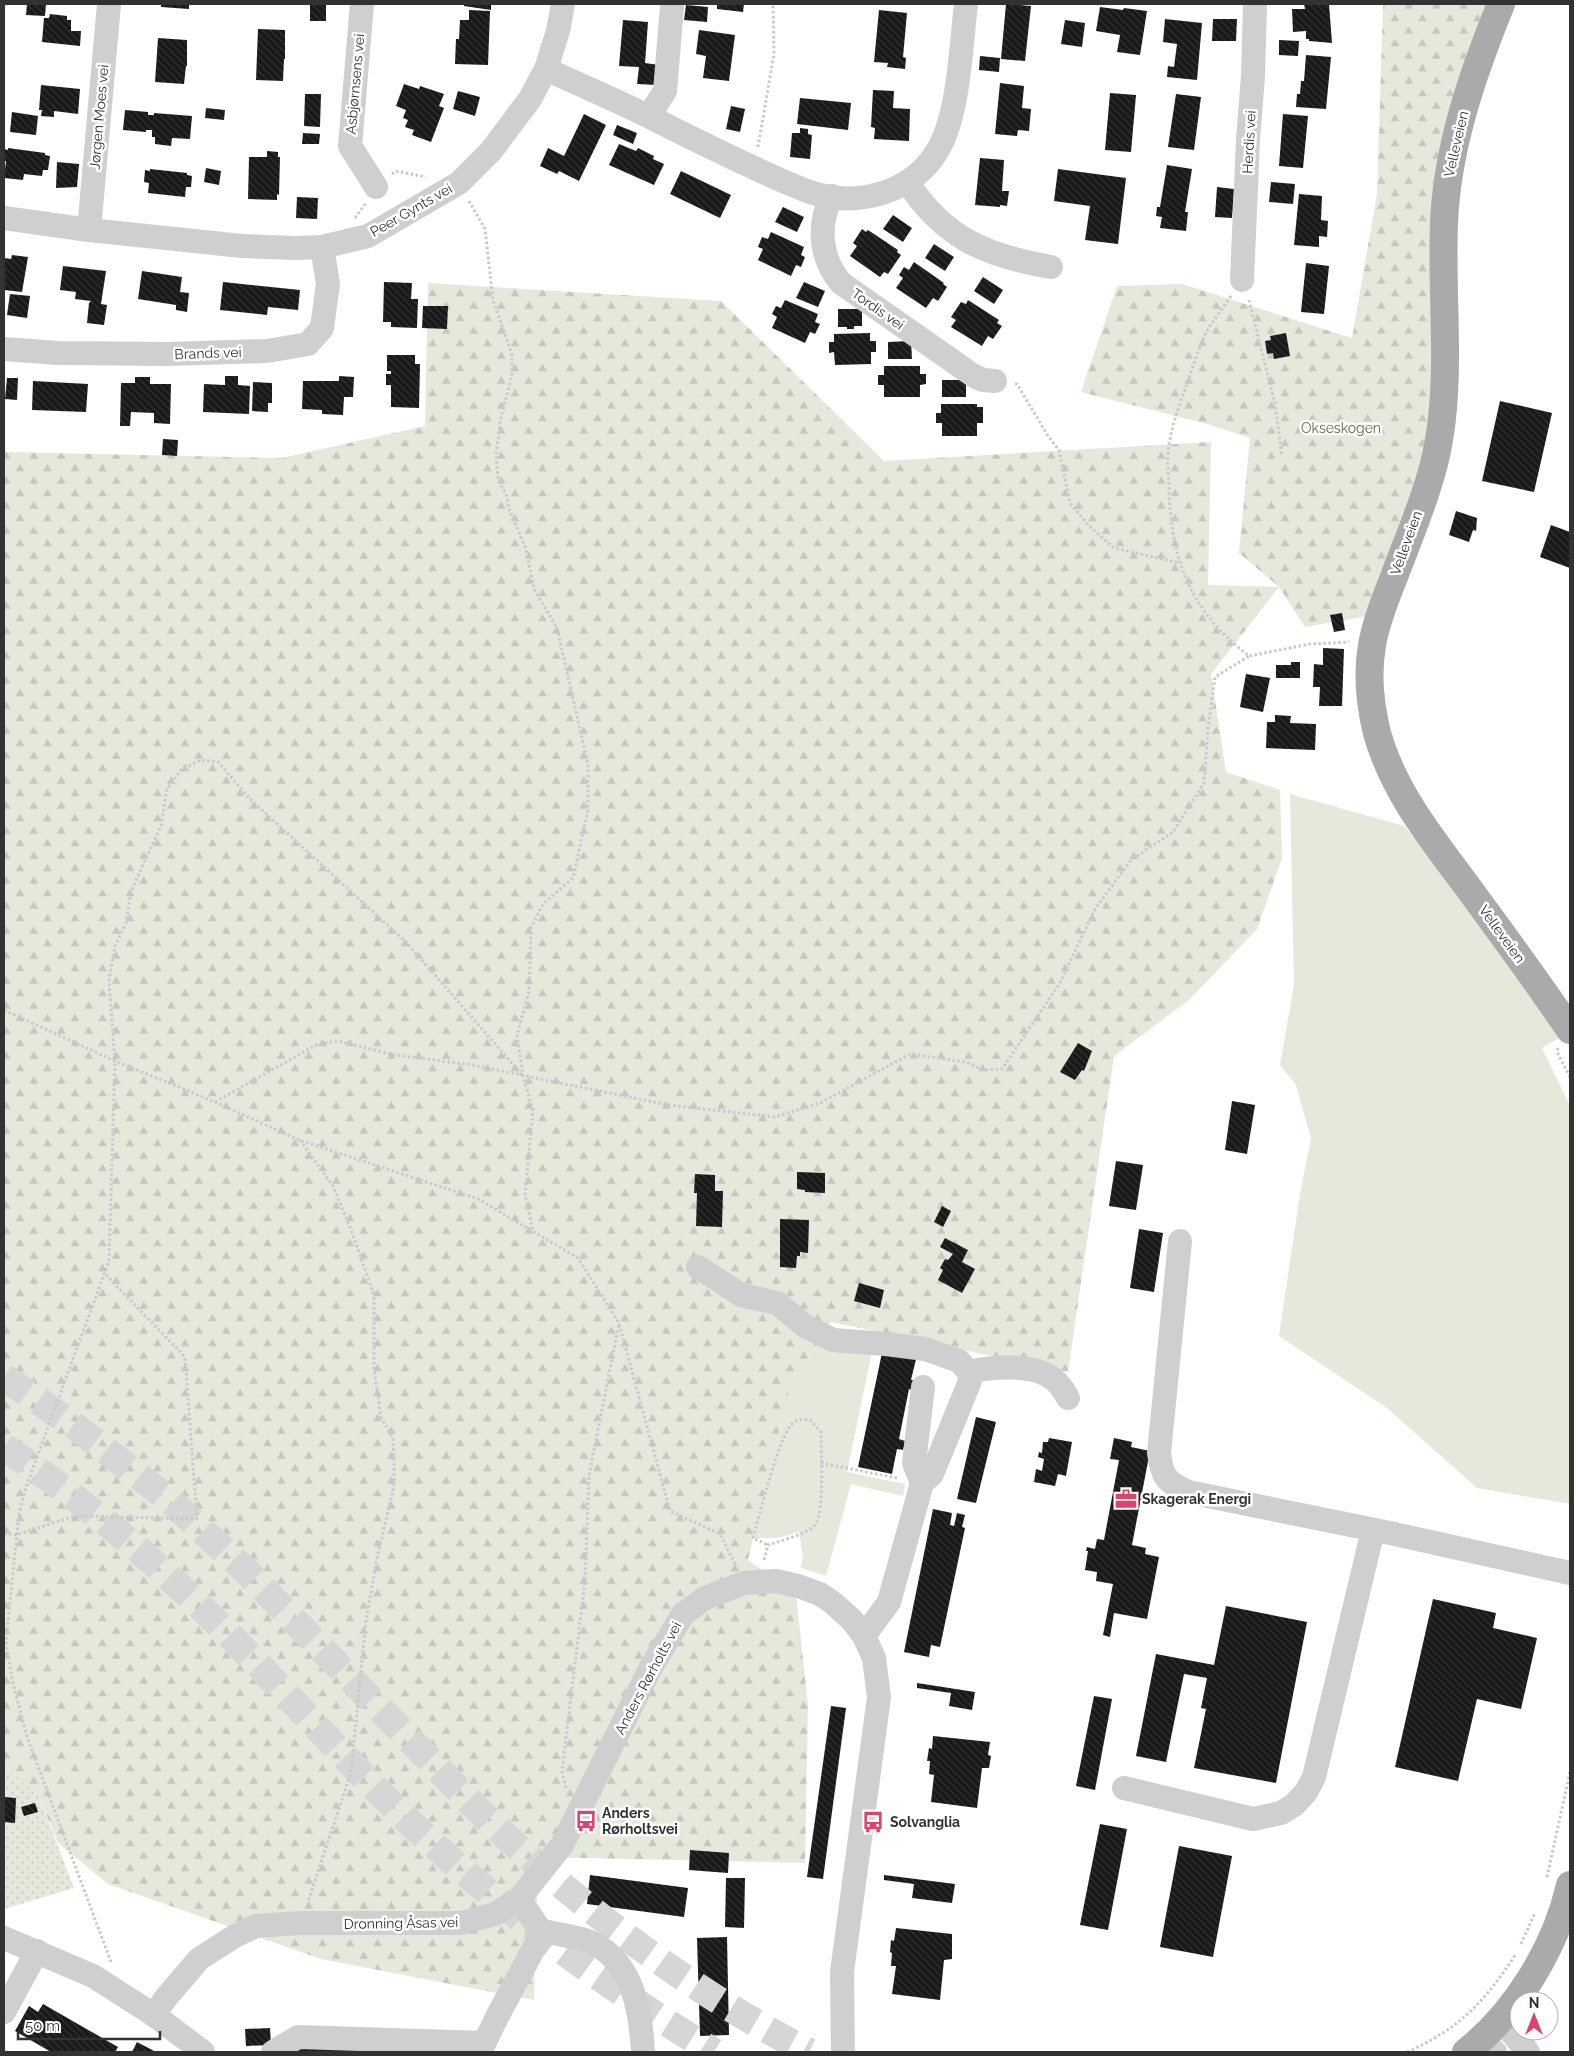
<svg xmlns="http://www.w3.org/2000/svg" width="1574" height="2056" viewBox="0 0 1574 2056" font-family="Raleway,sans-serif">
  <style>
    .grass { fill: #e5e9dc }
    .forest { fill: url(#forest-firs) }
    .garden { fill: url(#garden-dots) }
    .building { fill: url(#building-back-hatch) }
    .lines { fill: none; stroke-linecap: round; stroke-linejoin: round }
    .major-tunnel { stroke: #d6d6d6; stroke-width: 28; stroke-dasharray: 28 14; stroke-linecap: butt }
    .path { stroke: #c9c9c9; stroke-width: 3; stroke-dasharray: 2.5 2.5; stroke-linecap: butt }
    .minor { stroke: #cfcfcf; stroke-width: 24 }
    .major { stroke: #aaa; stroke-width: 28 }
    .labels { text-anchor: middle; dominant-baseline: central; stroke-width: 5; stroke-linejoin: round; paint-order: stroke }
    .street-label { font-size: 14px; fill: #323232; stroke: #fff }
    .park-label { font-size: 14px; fill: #5e6c42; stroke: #fff }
    .poi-label { font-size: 14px; font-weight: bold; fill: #323232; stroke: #fff; text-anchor: start }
  </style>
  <defs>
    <pattern id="forest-firs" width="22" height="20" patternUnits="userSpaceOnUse" patternTransform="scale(1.25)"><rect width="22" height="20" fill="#e5e9dc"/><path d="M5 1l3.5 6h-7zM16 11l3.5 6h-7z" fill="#c5c8bd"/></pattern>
    <pattern id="garden-dots" width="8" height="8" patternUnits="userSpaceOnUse" patternTransform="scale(1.25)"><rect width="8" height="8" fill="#e5e9dc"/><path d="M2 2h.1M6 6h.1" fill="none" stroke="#c5c8bd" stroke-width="1.8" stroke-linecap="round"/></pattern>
    <pattern id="building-back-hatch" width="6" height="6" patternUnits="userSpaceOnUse" patternTransform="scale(1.25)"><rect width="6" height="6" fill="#191919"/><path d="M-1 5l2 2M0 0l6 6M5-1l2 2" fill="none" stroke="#323232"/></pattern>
  </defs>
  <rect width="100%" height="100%" fill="#fff"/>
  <g class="grass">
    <path d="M1290 794 1404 826 1522 960 1570 1032 1542 1048 1570 1106V1504L1477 1488 1387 1408 1279 1336 1300 1194 1311 1138 1296 1085 1280 1065 1294 985Z"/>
    <path d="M817 1344 873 1347 847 1472 905 1484 903 1496 851 1484 826 1576 801 1568 803 1556 799 1532 777 1538H753L790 1386Z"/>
  </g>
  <path class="forest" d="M1383 4H1492L1445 201 1444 386 1380 614 1305 627 1279 587 1211 674 1226 772 1280 790 1282 858 1257 929 1189 1000 1114 1056 1068 1372 831 1322 790 1386 748 1560 796 1595 808 1705 805 1863 538 1857 534 2000 321 1959 108 1884 58 1843 39 1797 4 1765V452L282 458 425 426 428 283 721 301 884 461 1211 442 1208 585 1279 587 1239 553 1250 438 1207 424 1081 392 1117 286 1182 284 1352 338 1377 194Z"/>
  <path class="garden" d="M4 1757V1765L39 1797 74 1888 4 1909Z"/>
  <g class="building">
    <path d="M27 4H46L45 16 26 15Z"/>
    <path d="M161 4H189V9L161 7Z"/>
    <rect x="310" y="4" width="16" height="17"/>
    <path d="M464 4H491V10L464 6Z"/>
    <path d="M717 4H744L743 12 717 9Z"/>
    <path d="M1006 4 1031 6 1025 61 1001 59Z"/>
    <path d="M1304 4H1329L1332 43 1309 41V39H1306V31L1293 32 1292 9H1305Z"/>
    <path d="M686 5 708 7 707 22 684 20Z"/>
    <path d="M1100 7 1123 10 1124 8 1147 11 1140 55 1117 52 1120 35 1096 31Z"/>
    <path d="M469 10 490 11 488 65 455 64 456 39H459L460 20H469Z"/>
    <path d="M879 10 907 13 903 57 906 58 905 69 887 67 888 63 874 62Z"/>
    <path d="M50 14 67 16V20H71V31H81L80 46 42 42 44 18H49Z"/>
    <path d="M1165 19 1202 23 1197 80 1167 77 1168 66 1174 67 1177 44 1163 42Z"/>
    <path d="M1213 19H1237L1236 41H1212Z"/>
    <path d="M623 20 648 22 645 63 659 65 657 85 637 84 639 67 619 66Z"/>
    <path d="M1065 20 1085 23 1082 47 1061 44Z"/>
    <path d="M258 29 285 30V59H284L283 81 256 80Z"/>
    <path d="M699 30 735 35 729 81 703 78 706 56 696 54Z"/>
    <path d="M158 38 187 40V66H186L184 84 155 82Z"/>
    <path d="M1279 40 1299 41 1298 56 1279 55Z"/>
    <path d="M1306 55 1331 57 1326 109 1296 107 1297 94H1300L1301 81H1304Z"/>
    <path d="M980 56 1000 58 999 72 979 70Z"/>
    <path d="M1000 83 1024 86 1022 108 1031 109 1029 131 1018 130 1017 136 995 134Z"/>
    <path d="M404 84 419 89 420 86 444 94 439 106 444 108 431 142 412 135 414 130 405 127 408 120 403 118 406 110 396 106Z"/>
    <path d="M41 85 80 89 78 114 54 111V117L41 116 42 110H39Z"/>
    <path d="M873 90 894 91 893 108 910 109 909 141 874 139 875 128 871 127Z"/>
    <path d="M458 91 480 97 475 116 453 109Z"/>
    <path d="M1110 93 1136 95 1131 152 1105 150Z"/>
    <path d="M305 94H321L320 127 304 126Z"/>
    <path d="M1176 94 1201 97 1194 150 1168 147Z"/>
    <path d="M800 98 851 103 848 130 797 124Z"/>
    <path d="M731 106 745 109 740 132 726 129Z"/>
    <path d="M206 108 225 110 224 120 205 118Z"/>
    <path d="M125 110 148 112V115H154V113L192 116 190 139 172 138 171 146 155 144V137H152V130H146V132L123 130Z"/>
    <path d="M12 112 38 116 36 135 10 132Z"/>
    <path d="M584 114 606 125 579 181 559 171 557 174 540 166 548 148 564 156Z"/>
    <path d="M1283 114 1308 116 1303 168 1279 166Z"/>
    <path d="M617 125 637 133 633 144 613 135Z"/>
    <path d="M800 128 808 129V134L812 135 810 159 790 157 792 133H800Z"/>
    <path d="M303 133 320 134 319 144H302Z"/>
    <path d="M619 144 636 151 638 148 654 156 653 159 664 164 654 185 609 165Z"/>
    <path d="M8 148 45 153V155L50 156 48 170H43L42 176 24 174 23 180 4 178 6 161H4V149L8 150Z"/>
    <path d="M267 151 278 152V157H280L279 195 277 194V200L248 199 249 157H267Z"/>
    <path d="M980 158 1004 160 1002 191H1009L1007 206 1000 205V207L975 205Z"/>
    <path d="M57 162 79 164 77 187 56 188Z"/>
    <path d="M1167 165 1192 169 1185 212H1188L1186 231 1160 228 1162 217 1156 216 1157 207H1160Z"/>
    <path d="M206 168 221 171 219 185 204 182Z"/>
    <path d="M150 169 187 173V175L192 176 191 187H186L185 197 148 193 149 183 144 182 145 170 150 171Z"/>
    <path d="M1058 169 1126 178 1118 244 1085 240 1090 206 1054 201Z"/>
    <path d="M681 171 731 195 720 218 670 194Z"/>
    <path d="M1271 182 1295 184 1293 204 1269 202Z"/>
    <path d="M1217 187 1234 189 1232 218 1215 217Z"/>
    <path d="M1299 194 1322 196 1321 220 1328 221 1327 237 1319 236V247L1294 245Z"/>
    <path d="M297 197 318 198 317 219 296 218Z"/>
    <path d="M783 207 804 217 797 232 775 222Z"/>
    <path d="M893 215 912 228 903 242 883 229Z"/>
    <path d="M862 229 866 232 868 230 898 250 897 252 901 255 888 274 884 272 880 277 850 256 857 246 853 243Z"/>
    <path d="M771 232 804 247 801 255 805 257 801 267 796 265 791 276 758 260 763 249 758 247 762 237 768 239Z"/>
    <path d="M934 244 954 257 945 271 925 258Z"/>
    <path d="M12 255 28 257 22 292 4 290V258L11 259Z"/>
    <path d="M914 262 944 283 943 284 947 287 938 301 933 298 926 308 896 288 903 278 899 275 904 267 909 270Z"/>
    <path d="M1306 263 1329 266 1324 314 1301 312Z"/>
    <path d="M63 266 106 271 101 304 107 305 104 325 87 323 89 303 91 301 75 299 76 292 60 290Z"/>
    <path d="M142 271 182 277 180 292 189 293 187 312 176 310V305L138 299Z"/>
    <path d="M983 277 1003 290 994 304 974 291Z"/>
    <path d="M223 282 300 290 298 310 268 307 267 315 220 310Z"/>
    <path d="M384 282 412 283 411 299H418L417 328 391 327V322H383Z"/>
    <path d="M804 282 825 291 818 307 796 298Z"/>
    <path d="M10 294 30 296 27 318 7 315Z"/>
    <path d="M785 300 818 314 815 322 820 324 815 334 810 332 805 343 772 328 777 317 772 314 776 306 781 308Z"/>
    <path d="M968 300 999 320 997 323 1002 326 993 339 988 336 982 346 951 327 956 320 951 317 961 302 966 304Z"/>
    <path d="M423 306H448L447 329 422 328Z"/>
    <path d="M838 309H862V326H854V329H847V327H838Z"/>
    <path d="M870 333V341H876V352H871V364L835 365 834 352 829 353V342H834V334Z"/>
    <path d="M1286 333 1290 356 1274 359 1273 353 1267 354 1265 341 1271 340 1270 336Z"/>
    <path d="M911 341 912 359H888V342Z"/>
    <path d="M387 355H415V364H420L419 408 391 407V385H386V374H391V371H387Z"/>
    <path d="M884 366H920V374H926V384L920 385V397H884V385H878V375H884Z"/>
    <path d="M225 376H238V385L250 386 249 414 203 412 204 384 225 385Z"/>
    <path d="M339 376 354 377 353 397H344L343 415 322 414V410L302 409 303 381H339Z"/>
    <path d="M135 377H150V384H171L170 424 154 423V413L131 412 130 426H120L121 383H135Z"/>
    <path d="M7 378H18L17 400 5 399Z"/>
    <rect x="942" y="380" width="24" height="17"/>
    <path d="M33 381 88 384 86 412 32 410Z"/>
    <path d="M253 382 272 383V403H268V412L252 411Z"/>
    <path d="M1500 401 1552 413 1534 492 1482 481Z"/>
    <path d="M941 404H977V407H983V423H977V436H942V423H936V413H941Z"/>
    <path d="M163 439 178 440 177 456 162 455Z"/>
    <path d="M1456 511 1477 518 1476 531 1473 530 1469 542 1449 535Z"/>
    <path d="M1551 525 1570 532V568L1540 557Z"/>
    <path d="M1342 613 1345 630 1334 632 1330 615Z"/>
    <path d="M1323 648 1344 649 1342 706H1319L1320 687H1313L1314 664 1323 665Z"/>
    <path d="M1291 662H1300V678H1276V665H1291Z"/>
    <path d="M1246 674 1270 678 1263 712 1240 707Z"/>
    <path d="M1275 715 1291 716 1290 723 1316 724 1315 750 1266 748 1267 722H1275Z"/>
    <path d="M1078 1043 1092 1051 1084 1071 1082 1070 1075 1080 1060 1072Z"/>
    <path d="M1232 1101 1255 1105 1247 1154 1225 1150Z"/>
    <path d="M1116 1161 1143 1165 1136 1210 1109 1206Z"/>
    <path d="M797 1172 825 1173V1193L805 1192V1190L797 1189Z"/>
    <path d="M695 1174 715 1175V1191H723L722 1227 696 1226 697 1193H694Z"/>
    <path d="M942 1206 951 1211 943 1227 934 1222Z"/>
    <path d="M780 1219 809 1220 808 1253 800 1252V1256H797L796 1268 780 1267Z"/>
    <path d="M1139 1229 1163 1233 1154 1292 1130 1288Z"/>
    <path d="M945 1238 968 1250 962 1262 975 1269 962 1293 938 1280 943 1270 940 1268 945 1259 948 1260 953 1254 940 1247Z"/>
    <path d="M859 1283 884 1290 880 1308 854 1301Z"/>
    <path d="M883 1348 917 1355 911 1380 918 1381 916 1391 909 1389 899 1439 905 1441 903 1450 897 1449 892 1474 858 1467Z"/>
    <path d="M976 1417 996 1422 976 1503 957 1499Z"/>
    <path d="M1049 1438 1072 1442 1066 1476 1058 1474 1055 1486 1034 1482 1036 1469 1042 1471 1044 1459 1038 1457 1039 1452 1042 1453 1043 1442H1048Z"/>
    <path d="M1114 1438 1132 1442 1131 1447 1150 1451 1132 1545 1146 1548 1145 1554 1159 1557 1147 1619 1114 1613 1110 1637 1103 1635 1113 1584 1096 1581 1097 1572 1085 1570 1088 1551H1086L1087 1547 1095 1549 1097 1539 1104 1540 1119 1460 1110 1459Z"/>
    <path d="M933 1509 952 1513 950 1525 954 1526 957 1513 965 1515 962 1527 965 1528 940 1647 931 1645 929 1657 904 1652Z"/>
    <path d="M1433 1599 1496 1613 1493 1628 1537 1638 1521 1709 1477 1699 1458 1781 1395 1767Z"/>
    <path d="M1226 1606 1307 1622 1276 1783 1194 1768 1206 1709 1201 1708 1207 1678 1184 1674 1166 1762 1136 1756 1156 1654 1214 1665Z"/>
    <path d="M917 1683 975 1692 972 1710 949 1706 951 1693 917 1688Z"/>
    <path d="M1094 1696 1112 1699 1095 1790 1076 1786Z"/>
    <path d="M831 1706 846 1708 823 1879 807 1877Z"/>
    <path d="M933 1736 990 1742 988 1755 991 1756 989 1768H982L977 1808 931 1802 934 1775 929 1774 930 1761H927L929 1748 932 1749Z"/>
    <path d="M4 1797 16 1798 15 1823 4 1822Z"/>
    <path d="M35 1803 38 1812 24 1816 21 1807Z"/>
    <path d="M1100 1824 1127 1829 1108 1930 1080 1925Z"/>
    <path d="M1179 1846 1232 1856 1213 1957 1160 1947Z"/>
    <path d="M690 1850 729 1853 728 1873 689 1870Z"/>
    <path d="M590 1875 688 1888 684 1917 587 1904Z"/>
    <path d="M884 1875 955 1884 952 1903 912 1898 914 1884 884 1880Z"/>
    <path d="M726 1878H745L744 1928 725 1927Z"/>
    <path d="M896 1928 952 1934V1959L944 1960 940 2000 892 1994 896 1966H891L892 1953 890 1952 891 1940 894 1941Z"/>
    <path d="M727 1937 729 2035 700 2036 697 1938Z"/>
    <path d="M43 2004 118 2047 115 2052H51L15 2031 29 2006 38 2012Z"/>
    <path d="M270 2028 271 2045 246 2046 245 2029Z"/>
    <path d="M137 2042 156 2052H132Z"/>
    <path d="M295 2048 401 2050V2052H295Z"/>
  </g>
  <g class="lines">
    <g class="major-tunnel">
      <path d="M4 1377 76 1427 163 1495 193 1522 246 1571 485 1817C583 1909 690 1991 809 2052"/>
      <path d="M4 1447C68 1490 128 1538 184 1591 255 1657 318 1731 387 1800 485 1898 596 1980 714 2052"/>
    </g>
    <g class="path">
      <path d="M758 147 774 54 773 4"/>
      <path d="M392 174 396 171 426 177"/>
      <path d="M469 201 485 229 493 300 512 355V376L501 416 496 454 498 480 506 494 509 509 526 549 534 589 557 628 588 765V810L573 878 543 904 531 928 529 992 517 1035 523 1076 533 1110 525 1194 533 1231"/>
      <path d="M355 218 366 203"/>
      <path d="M1231 296C1223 308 1214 319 1207 331 1199 347 1194 364 1188 381 1180 404 1170 429 1168 454 1167 465 1169 477 1169 488 1171 560 1190 611 1249 656L1310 644 1349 642"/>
      <path d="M1249 300 1275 404 1282 455"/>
      <path d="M1015 384H1017L1048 436 1059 450 1070 503 1089 526 1114 548 1180 563"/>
      <path d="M4 1010 115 1061 215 1102 299 1140 478 1199 578 1258 619 1323 670 1511 720 1534 736 1566"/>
      <path d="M1558 1048 1557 1052 1570 1077"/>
      <path d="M215 1102 318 1044 338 1041 395 1055 473 1065 668 1105 775 1117 820 1103 910 1054 966 1062 983 1070 1002 1069 1060 983 1095 909 1131 860 1173 832 1204 783 1208 728 1215 677 1249 656"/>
      <path d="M300 1140 333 1186 353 1235 374 1295V1369L381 1417 393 1438 394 1459V1486L377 1558 366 1621 351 1772 308 1902"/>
      <path d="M821 1463 897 1478"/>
      <path d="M4 1533 16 1535 75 1516 197 1519 185 1357 105 1274"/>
      <path d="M764 1560 768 1545C779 1541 808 1534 815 1525 825 1511 821 1452 821 1432L810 1420C803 1419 797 1419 792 1424 779 1436 759 1517 753 1538L768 1545"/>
      <path d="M566 1788 562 1771 585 1581 589 1475 619 1324"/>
      <path d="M1547 1877 1570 1772"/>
      <path d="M1521 1944 1535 1913"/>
      <path d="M111 1962 27 1737 12 1679 6 1641 19 1514 26 1487 109 1261 115 1061 109 981 115 946 126 923 131 891 161 826 167 789 182 769 201 760 218 762 249 798 407 943 523 1076"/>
      <path d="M1407 2052C1461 2028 1484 2002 1516 1954"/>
    </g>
    <g class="minor">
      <path d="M362 4 350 146 376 187"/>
      <path d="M546 69C582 86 620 102 656 120 683 134 710 147 737 160 761 171 785 183 810 192 857 208 914 193 939 148 959 112 961 46 966 4"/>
      <path d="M649 116 665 91 672 6"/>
      <path d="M908 183C945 239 987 256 1051 267"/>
      <path d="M832 196C817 225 820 258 841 283L974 376 983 380 995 381"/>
      <path d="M4 218 89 230 242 246 295 248 322 247 368 236 459 183 491 151 530 99 546 69 558 31 563 4"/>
      <path d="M89 230 109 4"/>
      <path d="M1242 280 1248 140 1253 76 1255 4"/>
      <path d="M4 349 58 353 167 354 267 351 308 344 322 328 328 284 322 247"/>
      <path d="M1180 1241 1159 1453C1162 1477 1166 1482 1188 1492L1390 1533 1570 1573"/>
      <path d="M698 1267 741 1295 777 1303 805 1326 833 1340 886 1344 925 1349 959 1361 969 1372 970 1381 932 1474 922 1483 889 1602 864 1636"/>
      <path d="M969 1372C988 1367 1029 1364 1047 1375 1057 1380 1063 1388 1068 1398"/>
      <path d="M922 1483 914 1463 923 1387"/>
      <path d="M1124 1788 1253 1819 1281 1813 1294 1805 1306 1792 1314 1777 1373 1530"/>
      <path d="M4 1938 93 1976 154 2015 203 2052"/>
      <path d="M4 2012 37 1951"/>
      <path d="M154 2015 165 1999 199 1959 235 1936 256 1926 301 1923H461L495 1914 519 1899 540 1930C555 1934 571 1936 585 1940 632 1956 641 2010 643 2052"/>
      <path d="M1501 2020 1528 2052"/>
      <path d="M1481 2040 1495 2052"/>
      <path d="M273 2052 298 2037 484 2043"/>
      <path d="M480 2052 497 2017 542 1933 519 1899 562 1845 650 1669 683 1614 705 1598 744 1583 776 1581 798 1586 820 1594 833 1603 852 1620 864 1636 874 1658 879 1697 842 1972 843 2052"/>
    </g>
    <g class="major">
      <path d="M1501 4C1473 73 1447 147 1444 223 1441 295 1451 369 1439 440 1432 484 1410 534 1394 577 1385 599 1376 622 1372 645 1367 674 1370 705 1377 733 1393 791 1432 839 1467 886 1502 934 1537 981 1570 1030"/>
      <path d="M1466 2052C1516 2013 1556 1947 1570 1885"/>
    </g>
  </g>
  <defs>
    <g id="office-bare" transform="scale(1.725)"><path d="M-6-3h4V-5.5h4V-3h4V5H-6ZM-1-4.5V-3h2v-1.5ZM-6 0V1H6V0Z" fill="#da446d" stroke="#fff" stroke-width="2.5" paint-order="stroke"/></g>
    <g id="bus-bare" transform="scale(1.725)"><path d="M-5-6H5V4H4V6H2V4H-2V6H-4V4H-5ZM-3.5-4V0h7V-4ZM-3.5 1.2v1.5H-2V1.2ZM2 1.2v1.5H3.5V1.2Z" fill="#da446d" stroke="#fff" stroke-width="2.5" paint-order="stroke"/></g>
  </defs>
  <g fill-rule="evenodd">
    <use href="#office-bare" x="1126" y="1499"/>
    <use href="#bus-bare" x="586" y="1821"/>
    <use href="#bus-bare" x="873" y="1822"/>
  </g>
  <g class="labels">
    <g class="street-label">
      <text transform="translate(355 84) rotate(-85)">Asbjørnsens vei</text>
      <text transform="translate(99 117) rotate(-85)">Jørgen Moes vei</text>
      <text transform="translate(1249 142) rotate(-87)">Herdis vei</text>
      <text transform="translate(1456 144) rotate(-77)">Velleveien</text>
      <text transform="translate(411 210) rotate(-30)">Peer Gynts vei</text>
      <text transform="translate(878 309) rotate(35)">Tordis vei</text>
      <text transform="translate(208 353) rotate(-2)">Brands vei</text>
      <text transform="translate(1406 543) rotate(-70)">Velleveien</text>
      <text transform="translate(1502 934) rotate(54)">Velleveien</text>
      <text transform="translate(648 1678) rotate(-62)">Anders Rørholts vei</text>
      <text transform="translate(401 1923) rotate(-1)">Dronning Åsas vei</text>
    </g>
    <g class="park-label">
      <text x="1341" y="428">Okseskogen</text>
    </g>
    <g class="poi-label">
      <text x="1142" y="1499">Skagerak Energi</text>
      <text x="602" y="1813">Anders<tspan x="602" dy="16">Rørholtsvei</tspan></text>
      <text x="890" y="1822">Solvanglia</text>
    </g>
  </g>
  <rect width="1574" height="2056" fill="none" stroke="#323232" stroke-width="10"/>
  <g transform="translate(1534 2016)"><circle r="24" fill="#ffffff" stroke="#adadad"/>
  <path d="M0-4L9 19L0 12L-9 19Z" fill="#da446d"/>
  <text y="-8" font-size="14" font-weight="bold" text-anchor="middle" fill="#323232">N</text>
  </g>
  <path d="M18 2031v8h142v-8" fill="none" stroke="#323232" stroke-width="2.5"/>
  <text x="25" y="2031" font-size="15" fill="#323232" stroke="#ffffff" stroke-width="4" paint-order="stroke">50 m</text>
</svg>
